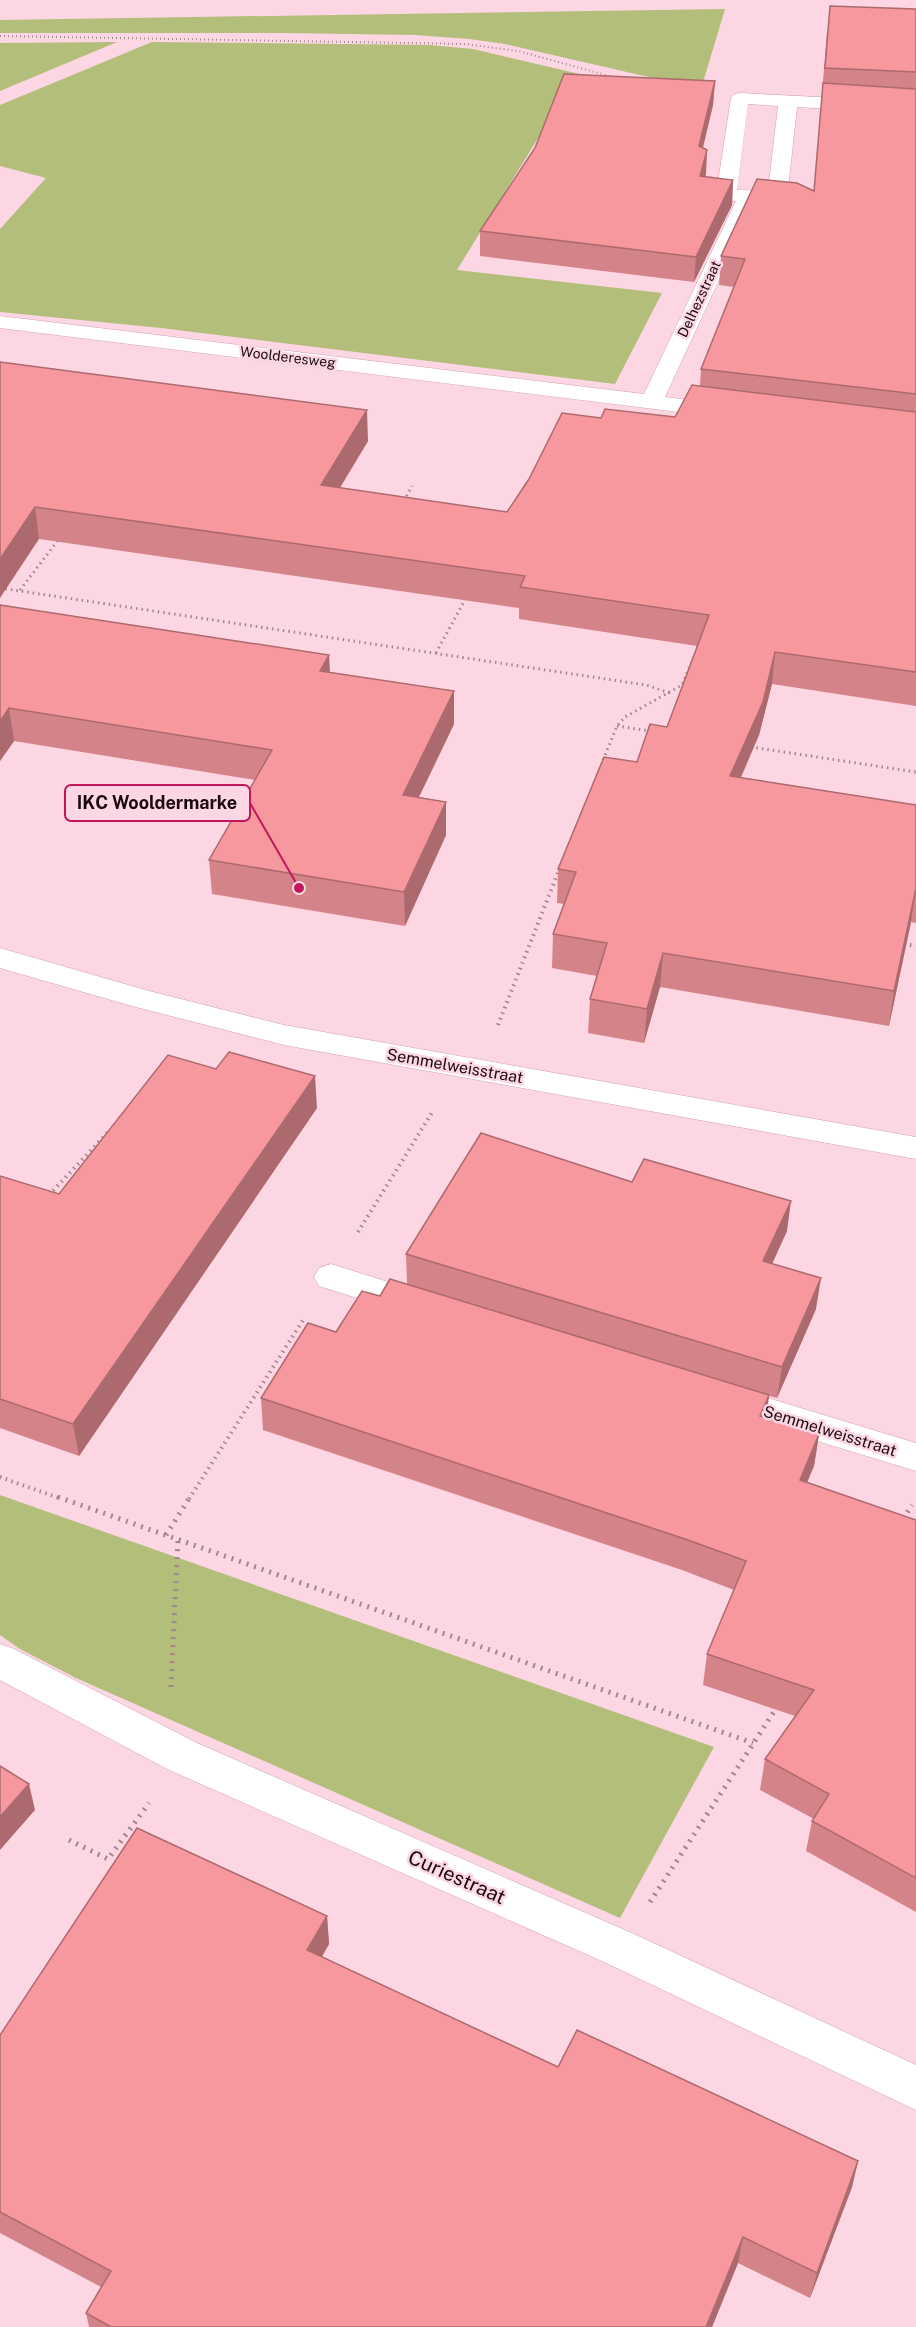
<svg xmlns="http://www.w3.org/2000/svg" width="916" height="2327" viewBox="0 0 916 2327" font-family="'Public Sans',sans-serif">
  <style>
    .green { fill: #b3be7b }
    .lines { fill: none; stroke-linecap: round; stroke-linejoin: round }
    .minor-casing { stroke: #cea1b0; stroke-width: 1 }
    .path-far3 { stroke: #a3858f; stroke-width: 2; stroke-dasharray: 1 3; stroke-linecap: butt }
    .path-far2 { stroke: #a3858f; stroke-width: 3; stroke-dasharray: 1.5 4; stroke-linecap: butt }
    .path-far1 { stroke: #a3858f; stroke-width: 4; stroke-dasharray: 1.5 4.5; stroke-linecap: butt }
    .path { stroke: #a3858f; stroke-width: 5; stroke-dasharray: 2 6; stroke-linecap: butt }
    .minor { fill: #fff; fill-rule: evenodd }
    .wall { fill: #d48388 }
    .shaded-wall { fill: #ac6a6f }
    .building { fill: #f6989e; stroke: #ac6a6f; stroke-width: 1.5 }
    .labels { text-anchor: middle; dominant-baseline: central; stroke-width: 5; stroke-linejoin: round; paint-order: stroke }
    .far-street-label { font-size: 14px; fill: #190a10; stroke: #fdd6e3 }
    .street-label { font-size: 16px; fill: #190a10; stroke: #fdd6e3 }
    .near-street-label { font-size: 20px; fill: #190a10; stroke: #fdd6e3 }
    .leader { fill: none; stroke: #c2185b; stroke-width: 2 }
    .callout-dot { fill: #c2185b; stroke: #fdd6e3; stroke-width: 2 }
    .callout { fill: #fdd6e3; stroke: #c2185b; stroke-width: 2 }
    .callout-label { font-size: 18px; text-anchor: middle; font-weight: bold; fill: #190a10 }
  </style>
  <rect width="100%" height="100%" fill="#fdd6e3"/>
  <g class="green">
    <path d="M725 9 701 89 505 44 469 39 415 35 285 33H0V20Z"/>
    <path d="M117 42 0 91V43Z"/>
    <path d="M152 42 430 45 473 49 708 104 567 91 457 270 662 293 615 384 161 328 0 312V229L46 178 0 166V105Z"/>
    <path d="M0 1495 714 1747 620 1918 76 1678 20 1649 0 1635Z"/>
  </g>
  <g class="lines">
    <g class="minor-casing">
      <g id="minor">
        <path d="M740 93 916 102V114L797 107 787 198 784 202H755L665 397 735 406 738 411 735 416 727 418 0 328V316L644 394 736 201 719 199 716 195 731 98 734 94ZM748 104 778 106 768 191 737 190Z"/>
        <path d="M0 948 149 991 284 1025 916 1137V1159L284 1045 132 1006 0 968Z"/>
        <path d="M331 1264 436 1297 441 1306 436 1315 424 1319 319 1286 314 1277 319 1268Z"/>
        <path d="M725 1385 916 1443V1471L712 1409 707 1399 712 1389Z"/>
        <path d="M0 1644 14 1649 197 1743 634 1934 916 2065V2110L604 1962 167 1769 0 1680Z"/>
      </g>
    </g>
    <path class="path-far3" d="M0 36 465 44 518 51 613 77"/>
    <g class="path-far2">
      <path d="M404 501 412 486"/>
      <path d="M0 588 646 685 670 693"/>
      <path d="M20 590 59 539"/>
      <path d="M436 653 467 596"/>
      <path d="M617 726 651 731"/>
      <path d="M751 747 916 772"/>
      <path d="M603 760 617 726 625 717 682 685 695 654"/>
    </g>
    <g class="path-far1">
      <path d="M904 944 916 946"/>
      <path d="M498 1025 559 870"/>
      <path d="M49 1195 110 1130"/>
      <path d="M358 1232 433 1111"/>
      <path d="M0 1477 62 1499"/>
      <path d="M189 1499 305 1317"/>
    </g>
    <g class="path">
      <path d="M58 1497 753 1743"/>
      <path d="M903 1519 912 1505"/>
      <path d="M166 1535 190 1497"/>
      <path d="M171 1687 178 1540"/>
      <path d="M69 1840 108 1859 149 1803"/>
      <path d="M650 1902 777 1707"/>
    </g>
    <use href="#minor" class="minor"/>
  </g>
  <g class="wall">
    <path d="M916 9V706L772 684 759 735 741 778 916 805V923L911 922 889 1026 660 987 644 1043 588 1033 590 999 597 976 552 968 553 934 564 904 557 903 558 869 637 762 667 727 697 646 519 619V608L39 539 0 362 368 441 340 488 507 512 601 418 675 417 700 386 701 369 734 287 719 285 721 256 814 191 827 32Z"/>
    <path d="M715 81 713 105 703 148 707 150 705 177 733 180 732 205 694 282 480 256V231Z"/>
    <path d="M0 605 329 655 330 672 454 691V724L419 797 446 802V835L405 926 212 894 209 860 255 780 14 741 0 761Z"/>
    <path d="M317 1108 79 1456 0 1428V1176L59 1194Z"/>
    <path d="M787 1231 772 1264 816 1309 777 1398 769 1396 766 1418 819 1434 814 1466 807 1482 916 1520V1912L806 1851 812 1821 814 1819 760 1790 765 1759 795 1716 703 1685 707 1654 734 1590 682 1570 263 1430 261 1398 336 1332 380 1296 407 1284 406 1254Z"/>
    <path d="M327 1916 329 1944 322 1957 558 2067 858 2161 852 2187 810 2298 738 2263 712 2327H89L86 2313 101 2287 0 2233V2035Z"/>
  </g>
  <g class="shaded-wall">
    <path d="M715 81 713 105 697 171 699 146Z"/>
    <path d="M707 150 706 174 698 202 700 176Z"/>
    <path d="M733 180 732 205 694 282 696 257Z"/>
    <path d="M367 410 368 441 322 517 321 485Z"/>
    <path d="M35 507 39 539 0 598V559Z"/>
    <path d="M775 652 772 684 759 735 726 810 730 776Z"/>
    <path d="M329 655 330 688 320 671Z"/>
    <path d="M454 691V724L404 828 403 795Z"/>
    <path d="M9 708 14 741 0 761V721Z"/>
    <path d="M446 802V835L405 926 404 892Z"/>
    <path d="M916 888 911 922 889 1026 894 991Z"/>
    <path d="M663 953 660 987 644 1043 647 1009Z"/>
    <path d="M315 1076 317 1108 79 1456 73 1424Z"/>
    <path d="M791 1201 787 1231 759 1292 763 1261Z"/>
    <path d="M821 1278 816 1309 777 1398 782 1367Z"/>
    <path d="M769 1395 765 1427 760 1416Z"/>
    <path d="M819 1434 814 1466 795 1511 800 1480Z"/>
    <path d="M29 1784 35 1810 0 1850V1817Z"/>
    <path d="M327 1916 329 1944 309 1978 307 1950Z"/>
    <path d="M858 2161 852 2187 810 2298 817 2273Z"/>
    <path d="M743 2237 738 2263 712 2327H706Z"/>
  </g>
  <g class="building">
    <path d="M830 6 916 9V72L825 68Z"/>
    <path d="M564 74 715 81 699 146 707 150 700 176 733 180 696 257 480 231 535 148Z"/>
    <path d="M823 83 916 89V394L701 369 745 259 721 256 757 179 797 183 814 191Z"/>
    <path d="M0 362 367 410 321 485 507 512 529 479 562 413 601 418 605 409 675 417 692 385 916 412V672L775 652 763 702 730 776 916 805V888L894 991 663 953 647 1009 590 999 607 943 553 934 576 872 558 869 604 757 637 762 650 724 667 727 709 615 520 587 525 576 35 507 0 559Z"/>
    <path d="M0 605 329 655 320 671 454 691 403 795 446 802 404 892 209 860 272 750 9 708 0 721Z"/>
    <path d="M229 1052 315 1076 73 1424 0 1399V1176L59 1194 168 1055 216 1069Z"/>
    <path d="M481 1133 632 1182 644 1159 791 1201 763 1261 821 1278 782 1367 406 1254Z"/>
    <path d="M390 1279 769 1395 760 1416 819 1434 800 1480 916 1520V1878L812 1821 829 1794 765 1759 814 1690 707 1654 746 1561 685 1539 261 1398 308 1323 336 1332 362 1291 380 1296Z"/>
    <path d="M0 1766 29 1784 0 1817Z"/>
    <path d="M137 1828 327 1916 307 1950 558 2067 577 2030 858 2161 817 2273 743 2237 706 2327H111L86 2313 111 2271 0 2212V2035Z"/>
  </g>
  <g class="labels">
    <g class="far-street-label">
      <text transform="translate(699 299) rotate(-65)">Delhezstraat</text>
      <text transform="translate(288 357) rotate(7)">Woolderesweg</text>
    </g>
    <g class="street-label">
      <text transform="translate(455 1066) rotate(10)">Semmelweisstraat</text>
      <text transform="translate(830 1431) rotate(17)">Semmelweisstraat</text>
    </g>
    <g class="near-street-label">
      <text transform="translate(457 1877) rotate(24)">Curiestraat</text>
    </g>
  </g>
  <path class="leader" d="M299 888L250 803"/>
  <circle class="callout-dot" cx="299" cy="888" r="6"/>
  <rect class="callout" x="65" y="785" width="185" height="36" rx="6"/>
  <g class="callout-label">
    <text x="157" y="809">IKC Wooldermarke</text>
  </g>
</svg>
